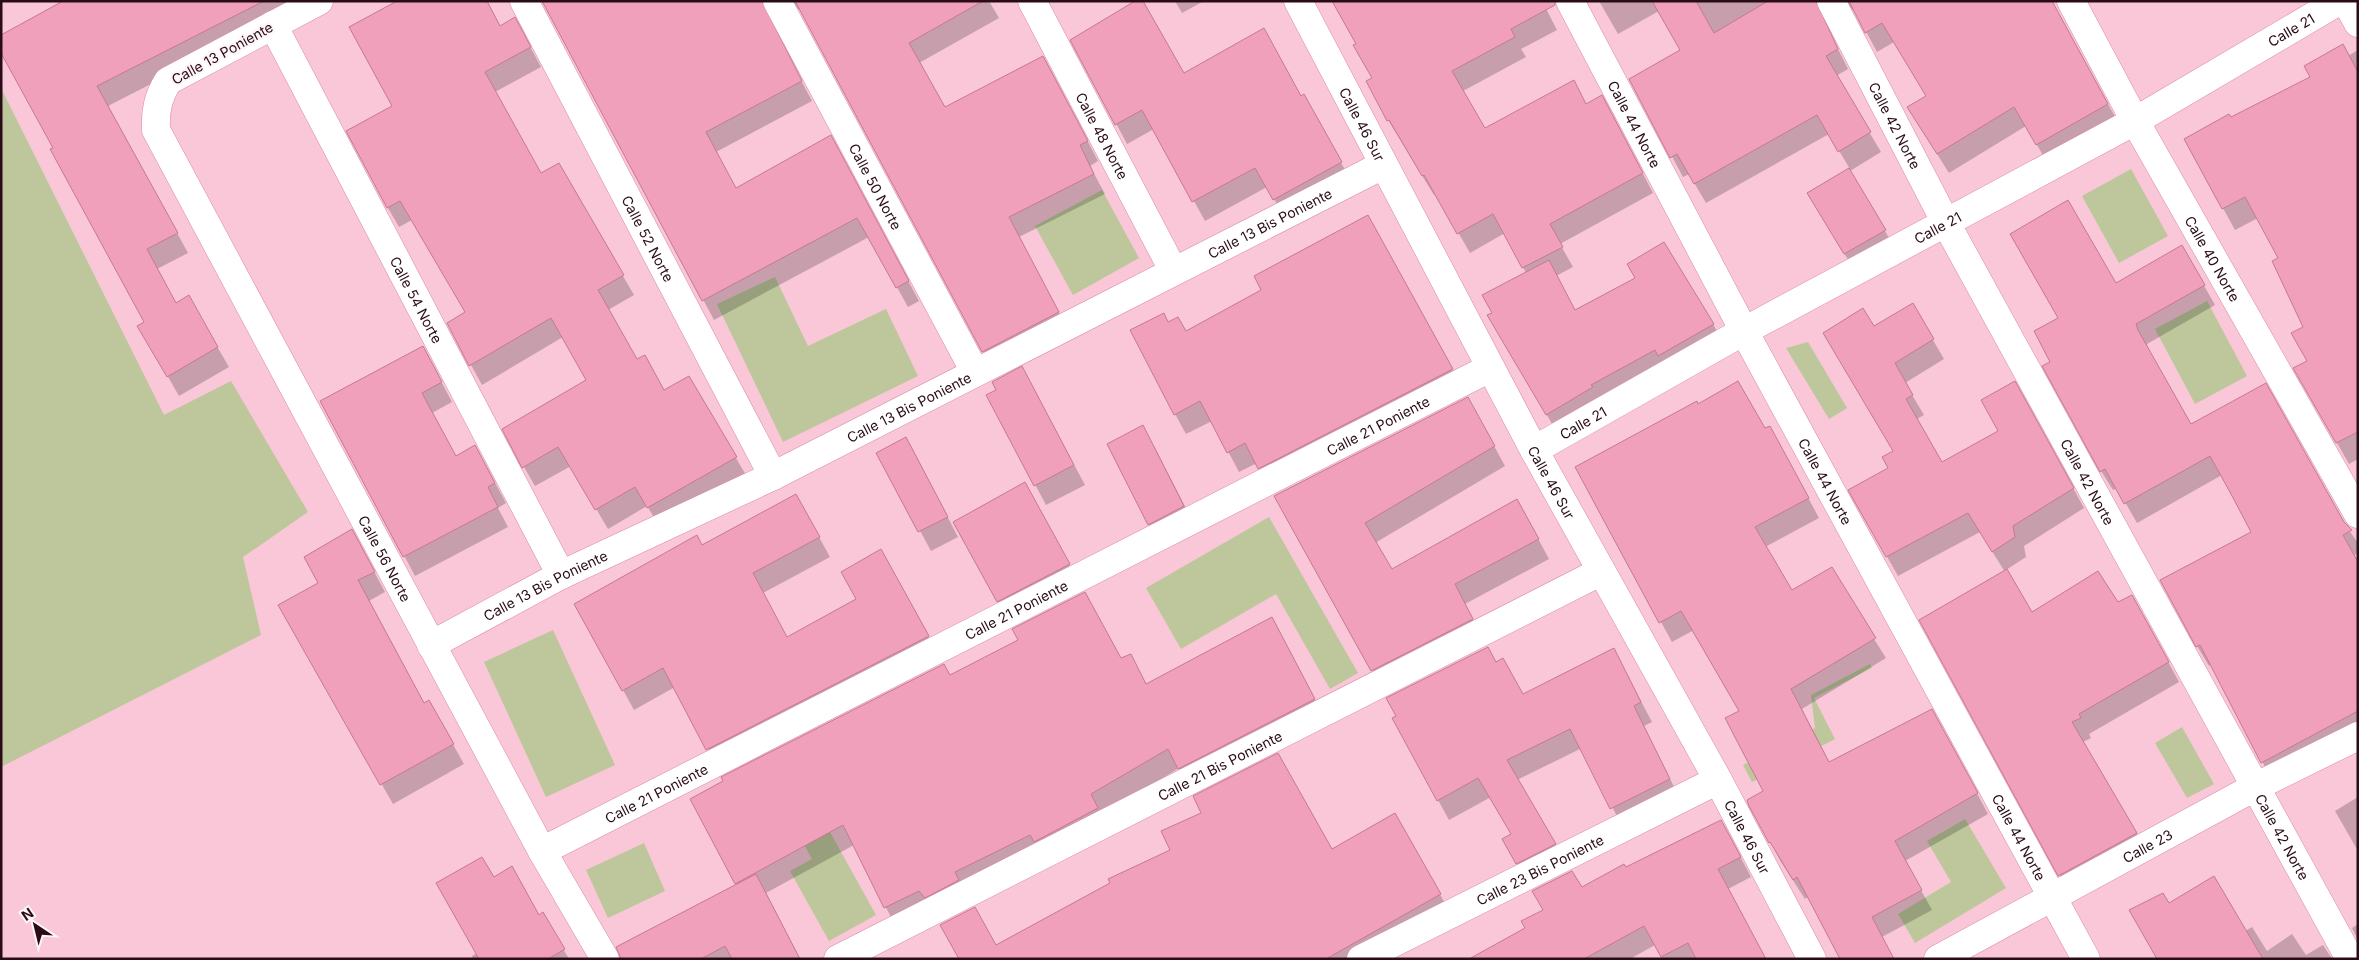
<svg xmlns="http://www.w3.org/2000/svg" width="2359" height="960" viewBox="0 0 2359 960" font-family="Inter,sans-serif">
  <style>
    .green { fill: #bec79b }
    .shadow { fill: #0003 }
    .building { fill: #f1a0bc; stroke: #c57893 }
    .lines { fill: none; stroke-linecap: round; stroke-linejoin: round }
    .minor-casing { stroke: #da8ca7; stroke-width: 29 }
    .minor { stroke: #fff; stroke-width: 28 }
    .labels { text-anchor: middle; dominant-baseline: central; stroke-width: 4.5; stroke-linejoin: round; paint-order: stroke }
    .street-label { font-size: 14px; fill: #290c17; stroke: #fef5f7 }
  </style>
  <rect width="100%" height="100%" fill="#f9c7d7"/>
  <g class="green">
    <path d="M1 88 164 415 231 381 308 512 243 557 261 635 1 767Z"/>
    <path d="M2131 169 2168 236 2119 263 2082 196Z"/>
    <path d="M1102 190 1139 258 1073 295 1035 226Z"/>
    <path d="M775 277 808 346 886 309 918 376 783 442 717 304Z"/>
    <path d="M2207 301 2247 376 2195 404 2155 329Z"/>
    <path d="M1808 342 1847 408 1829 419 1786 348Z"/>
    <path d="M1269 517 1358 673 1330 689 1276 594 1181 649 1146 588Z"/>
    <path d="M553 630 615 765 546 797 484 662Z"/>
    <path d="M1870 664 1872 668 1814 698 1835 739 1752 782 1743 765 1815 728 1811 695Z"/>
    <path d="M2182 727 2214 784 2187 798 2155 743Z"/>
    <path d="M793 765 876 915 829 941 790 871 812 859 768 779Z"/>
    <path d="M1965 819 2006 888 1915 943 1898 914 1951 882 1927 841Z"/>
    <path d="M644 843 665 891 608 918 586 870Z"/>
  </g>
  <g class="shadow">
    <path d="M73 1H318L264 26 108 106 188 253 157 269 176 304 188 297 229 367 179 396 139 326 146 322 55 148Z"/>
    <path d="M546 1H989L999 18 919 63 945 108 1054 77 1098 161 1090 166 1105 194 1019 237 1069 332 994 371 802 11 790 5 772 20 774 29 812 101 716 152 736 190 842 157 919 301 908 307 869 237 714 320 544 3Z"/>
    <path d="M1175 1H1204L1182 13Z"/>
    <path d="M1542 1 1557 30 1521 49 1526 57 1463 91 1484 129 1587 105 1613 116 1653 193 1560 244 1573 267 1556 276 1575 311 1713 324 1724 344 1558 434 1489 316 1494 313 1526 273 1505 233 1470 253 1436 194 1434 195 1388 120Z"/>
    <path d="M1599 1H2051L2119 124 2048 164 2026 126 1949 173 1920 127 1928 96 1894 42 1877 52 1855 11 1843 5 1826 20 1828 29 1848 69 1836 76 1881 152 1850 171 1896 250 1856 273 1820 213 1850 169 1829 134 1706 203 1689 174 1683 177 1631 80 1681 51 1659 11 1618 34Z"/>
    <path d="M500 27 526 39 541 67 495 92 541 175 558 164 634 295 608 310 637 361 664 392 689 377 747 477 660 527 647 506 608 529 571 466 535 486 524 467 588 381 563 337 482 385 448 323 466 313 412 220 399 227 388 208 394 107Z"/>
    <path d="M1072 40 1183 74 1303 96 1352 182 1286 219 1267 187 1205 221 1154 129 1127 144Z"/>
    <path d="M2358 50V459L2349 464 2295 369 2308 361 2305 327 2280 259 2258 218 2235 230 2185 139 2231 119 2312 77Z"/>
    <path d="M1379 237 1463 389 1271 487 1257 463 1239 472 1212 421 1186 434 1175 414 1168 323 1186 333Z"/>
    <path d="M2182 247 2215 305 2147 344 2148 351 2191 426 2344 523 2358 543V553L2353 556 2358 564V737L2273 782 2211 664 2209 666 2197 646 2253 533 2222 475 2137 523 2117 488 2113 490 2101 471 2052 362 2116 285Z"/>
    <path d="M1912 304 1944 359 1905 383 1924 415 1917 419 1942 463 2000 431 2026 402 2084 508 2024 546 2026 557 2006 570 2032 614 2117 604 2143 616 2179 682 2089 734 2091 738 2083 742 2148 853 2071 895 1921 621 2005 572 1980 532 1898 576 1850 491 1890 469 1894 452 1873 327Z"/>
    <path d="M423 347 452 402 432 413 456 458 486 466 506 503 498 508 508 527 415 576 322 401Z"/>
    <path d="M1033 388 1085 485 1046 505 988 396Z"/>
    <path d="M1698 406 1765 430 1781 447 1819 518 1765 547 1792 592 1874 639 1886 658 1802 709 1830 764 1943 730 1988 814 1905 861 1932 910 1882 937 1894 959H1842L1809 896 1805 899 1781 862 1749 801 1764 792 1741 711 1694 630 1672 642 1576 467Z"/>
    <path d="M1479 418 1505 466 1375 543 1391 571 1528 520 1549 559 1465 604 1483 639 1384 690 1276 496Z"/>
    <path d="M1154 446 1195 526 1161 544 1149 524Z"/>
    <path d="M878 453 917 458 958 537 931 551Z"/>
    <path d="M1036 504 1080 584 1009 621 998 601Z"/>
    <path d="M807 515 830 557 763 593 787 638 857 600 892 571 939 656 719 769 675 687 634 710 623 690 702 547Z"/>
    <path d="M363 551 385 592 369 601 424 705 429 702 464 764 393 804 280 606 320 583Z"/>
    <path d="M1272 618 1325 719 1190 788 1179 768 1101 815 896 927 854 845 766 893 800 959H622L737 885 692 799 950 676 1121 660 1130 655 1147 685Z"/>
    <path d="M1614 650 1652 722 1644 726 1680 799 1623 828 1582 748 1517 780 1566 864 1528 883 1503 840 1512 834 1491 797 1449 820 1438 800 1496 664 1523 695Z"/>
    <path d="M2358 797V851L2335 811Z"/>
    <path d="M1395 815 1451 914 1372 959H960L996 946 1332 850Z"/>
    <path d="M1732 841 1751 877 1728 889 1765 959H1663L1655 945 1630 959H1472L1526 929 1582 889 1625 869Z"/>
    <path d="M493 878 539 916 543 914 569 959H473L472 956 477 953Z"/>
    <path d="M2168 905 2245 931 2252 927 2267 951 2292 934 2306 955 2323 945 2332 959H2159Z"/>
    <path d="M2358 924V940L2352 928Z"/>
  </g>
  <g class="building">
    <path d="M63 1H264L97 86 178 233 147 249 176 303 189 295 218 347 167 377 137 326 144 322 50 149 53 148 1 53V35Z"/>
    <path d="M397 1H487L500 26 515 17 531 47 485 72 541 173 559 163 624 275 598 290 637 359 645 355 664 390 689 376 737 457 647 508 635 487 595 510 558 447 522 468 502 429 586 380 551 318 469 366 447 323 465 312 400 201 387 208 346 131 392 106 349 27Z"/>
    <path d="M542 1H762L802 81 706 132 736 188 831 135 909 281 896 288 857 218 702 301Z"/>
    <path d="M795 1H983L909 43 945 107 1043 56 1088 141 1080 145 1094 174 1009 217 1059 312 982 352Z"/>
    <path d="M1135 1H1143L1184 73 1264 28 1301 96 1304 94 1342 162 1273 200 1255 168 1192 202 1142 110 1115 125 1070 40Z"/>
    <path d="M1332 1H1555V5L1511 29 1515 37 1452 71 1485 128 1574 80 1586 104 1602 95 1643 173 1550 224 1563 247 1522 268 1493 214 1457 234 1424 175 1422 176 1389 120 1387 121 1366 81 1372 78 1353 45 1356 44Z"/>
    <path d="M1652 1H1696L1714 33 1768 1H1816L1838 49 1826 56 1871 132 1838 152 1817 115 1694 184 1677 154 1670 158 1629 79 1680 50Z"/>
    <path d="M1849 1H2052L2108 104 2036 145 2014 107 1937 154 1907 107 1926 96 1882 23 1865 33Z"/>
    <path d="M2343 44 2358 72V432L2336 443 2293 368 2307 361 2291 333 2303 327 2272 261 2278 258 2245 197 2222 209 2184 139 2229 114 2231 117 2310 77 2304 66Z"/>
    <path d="M1849 168 1886 230 1844 254 1807 193Z"/>
    <path d="M2068 200 2116 283 2182 245 2205 285 2136 324 2138 330 2191 424 2266 383 2344 522 2352 530 2343 535 2358 562V711L2261 763 2200 645 2196 647 2160 580 2251 532 2231 494 2210 456 2124 504 2105 469 2100 472 2042 366 2050 362 2034 331 2058 318 2010 234Z"/>
    <path d="M1368 215 1453 369 1258 469 1245 443 1227 453 1200 401 1174 415 1130 330 1164 313 1168 322 1178 317 1186 331 1261 290 1254 276Z"/>
    <path d="M1664 242 1714 324 1658 356 1655 350 1591 385 1593 387 1546 415 1487 315 1492 313 1482 295 1549 260 1575 310 1635 278 1627 264Z"/>
    <path d="M1913 303 1934 339 1895 363 1913 395 1906 399 1942 462 1998 431 1981 400 2015 381 2074 488 2013 526 2015 537 1992 552 1968 513 1886 557 1848 490 1888 468 1882 457 1893 451 1823 333 1863 308 1874 326Z"/>
    <path d="M423 346 442 382 422 393 456 456 475 445 495 483 488 487 498 507 403 557 320 401Z"/>
    <path d="M1022 366 1074 465 1034 486 986 395 996 390 992 382Z"/>
    <path d="M1738 381 1765 428 1770 426 1809 498 1755 527 1792 590 1832 567 1876 638 1791 689 1829 762 1932 709 1978 793 1895 841 1922 890 1872 917 1894 959H1840L1797 877 1793 880 1770 842 1769 843 1749 806 1747 800 1763 791 1725 718 1739 711 1681 611 1659 623 1575 467 1697 401 1698 404Z"/>
    <path d="M1468 397 1495 446 1365 523 1392 569 1517 499 1539 539 1455 584 1473 619 1371 671 1274 496Z"/>
    <path d="M1143 425 1184 506 1148 525 1107 444Z"/>
    <path d="M906 437 948 517 918 532 876 453Z"/>
    <path d="M1025 482 1070 564 997 602 953 522Z"/>
    <path d="M796 494 820 537 753 573 787 637 856 599 841 572 881 549 929 636 706 750 663 668 622 691 574 604 697 535 702 545Z"/>
    <path d="M352 529 375 572 358 580 424 703 429 700 454 744 380 785 278 605 318 583 304 557Z"/>
    <path d="M2007 569 2032 612 2098 571 2118 602 2132 595 2169 662 2079 714 2081 718 2072 722 2137 833 2058 876 1919 620Z"/>
    <path d="M1085 592 1121 658 1131 654 1146 684 1272 617 1315 699 1178 769 1168 749 1091 794 1098 808 1034 842 1030 835 955 872 959 880 925 898 919 891 884 908 843 825 735 884 690 799 723 781 721 777 944 664 950 675 1018 640 1012 629Z"/>
    <path d="M1488 647 1496 662 1503 658 1523 694 1614 648 1641 702 1634 706 1670 779 1610 809 1570 729 1507 760 1556 844 1516 864 1502 839 1511 834 1478 778 1437 801 1392 718 1396 716 1386 698Z"/>
    <path d="M1278 753 1332 849 1395 813 1441 894 1326 959H959L940 925 975 907 996 945 1110 883 1108 879 1170 850 1161 831 1201 813 1193 796Z"/>
    <path d="M1721 820 1741 857 1718 869 1766 959H1696L1688 943 1661 957 1644 926 1584 959H1469L1525 928 1521 921 1543 910 1532 891 1572 871 1582 887 1624 864 1626 867Z"/>
    <path d="M482 857 494 877 512 866 539 915 543 912 565 949 548 959H479L436 883Z"/>
    <path d="M756 874 800 959H732L725 946 701 959H621L616 947Z"/>
    <path d="M2214 876 2263 959H2157L2129 910 2163 893 2169 903Z"/>
  </g>
  <g class="lines">
    <g class="minor-casing">
      <g id="minor">
        <path id="s1" d="M319 1 168 81C158 97 155 111 156 130L542 851 605 959"/>
        <path id="s2" d="M524 1 773 476"/>
        <path id="s3" d="M777 1 975 372"/>
        <path id="s4" d="M1032 1 1173 270"/>
        <path id="s5" d="M1298 1 1534 450 1718 780 1812 959"/>
        <path id="s6" d="M1570 1 1744 331 2086 959"/>
        <path id="s7" d="M1831 1 1946 223 2350 959"/>
        <path id="s8" d="M2071 1 2135 121 2358 514"/>
        <path d="M2346 1 2358 23"/>
        <path id="s9" d="M273 25 561 575"/>
        <path id="s10" d="M1534 450 1744 331 2135 121 2339 1"/>
        <path id="s11" d="M431 645 561 575 773 476 1383 165"/>
        <path id="s12" d="M542 851 1490 368"/>
        <path id="s13" d="M838 959 1600 572"/>
        <path id="s14" d="M1361 959 1718 780"/>
        <path id="s15" d="M1938 959 2255 787 2358 736"/>
      </g>
    </g>
    <use href="#minor" class="minor"/>
  </g>
  <g class="labels">
    <g class="street-label">
      <text stroke="none"><textPath href="#s10" startOffset="866">Calle 21</textPath></text>
      <text transform="translate(222 53) rotate(-29)">Calle 13 Poniente</text>
      <text stroke="none"><textPath href="#s5" startOffset="139">Calle 46 Sur</textPath></text>
      <text stroke="none"><textPath href="#s6" startOffset="139">Calle 44 Norte</textPath></text>
      <text stroke="none"><textPath href="#s7" startOffset="140">Calle 42 Norte</textPath></text>
      <text stroke="none"><textPath href="#s4" startOffset="152">Calle 48 Norte</textPath></text>
      <text stroke="none"><textPath href="#s3" startOffset="210">Calle 50 Norte</textPath></text>
      <text stroke="none"><textPath href="#s11" startOffset="939">Calle 13 Bis Poniente</textPath></text>
      <text stroke="none"><textPath href="#s10" startOffset="461">Calle 21</textPath></text>
      <text stroke="none"><textPath href="#s2" startOffset="268">Calle 52 Norte</textPath></text>
      <text stroke="none"><textPath href="#s8" startOffset="294">Calle 40 Norte</textPath></text>
      <text stroke="none"><textPath href="#s9" startOffset="310">Calle 54 Norte</textPath></text>
      <text stroke="none"><textPath href="#s11" startOffset="534">Calle 13 Bis Poniente</textPath></text>
      <text stroke="none"><textPath href="#s10" startOffset="56">Calle 21</textPath></text>
      <text stroke="none"><textPath href="#s12" startOffset="938">Calle 21 Poniente</textPath></text>
      <text stroke="none"><textPath href="#s6" startOffset="544">Calle 44 Norte</textPath></text>
      <text stroke="none"><textPath href="#s5" startOffset="544">Calle 46 Sur</textPath></text>
      <text stroke="none"><textPath href="#s7" startOffset="545">Calle 42 Norte</textPath></text>
      <text stroke="none"><textPath href="#s1" startOffset="708">Calle 56 Norte</textPath></text>
      <text stroke="none"><textPath href="#s11" startOffset="129">Calle 13 Bis Poniente</textPath></text>
      <text stroke="none"><textPath href="#s12" startOffset="532">Calle 21 Poniente</textPath></text>
      <text stroke="none"><textPath href="#s13" startOffset="428">Calle 21 Bis Poniente</textPath></text>
      <text stroke="none"><textPath href="#s12" startOffset="128">Calle 21 Poniente</textPath></text>
      <text stroke="none"><textPath href="#s5" startOffset="949">Calle 46 Sur</textPath></text>
      <text stroke="none"><textPath href="#s6" startOffset="949">Calle 44 Norte</textPath></text>
      <text stroke="none"><textPath href="#s7" startOffset="950">Calle 42 Norte</textPath></text>
      <text stroke="none"><textPath href="#s15" startOffset="238">Calle 23</textPath></text>
      <text stroke="none"><textPath href="#s14" startOffset="200">Calle 23 Bis Poniente</textPath></text>
    </g>
  </g>
  <rect width="2359" height="960" fill="none" stroke="#290c17" stroke-width="5"/>
  <g transform="translate(35 925) rotate(325)" stroke="#fef5f7" stroke-width="4" paint-order="stroke">
  <path d="M0-4L9 19L0 12L-9 19Z" fill="#290c17"/>
  <text y="-8" font-size="14" font-weight="bold" text-anchor="middle" fill="#290c17">N</text>
  </g>
</svg>
